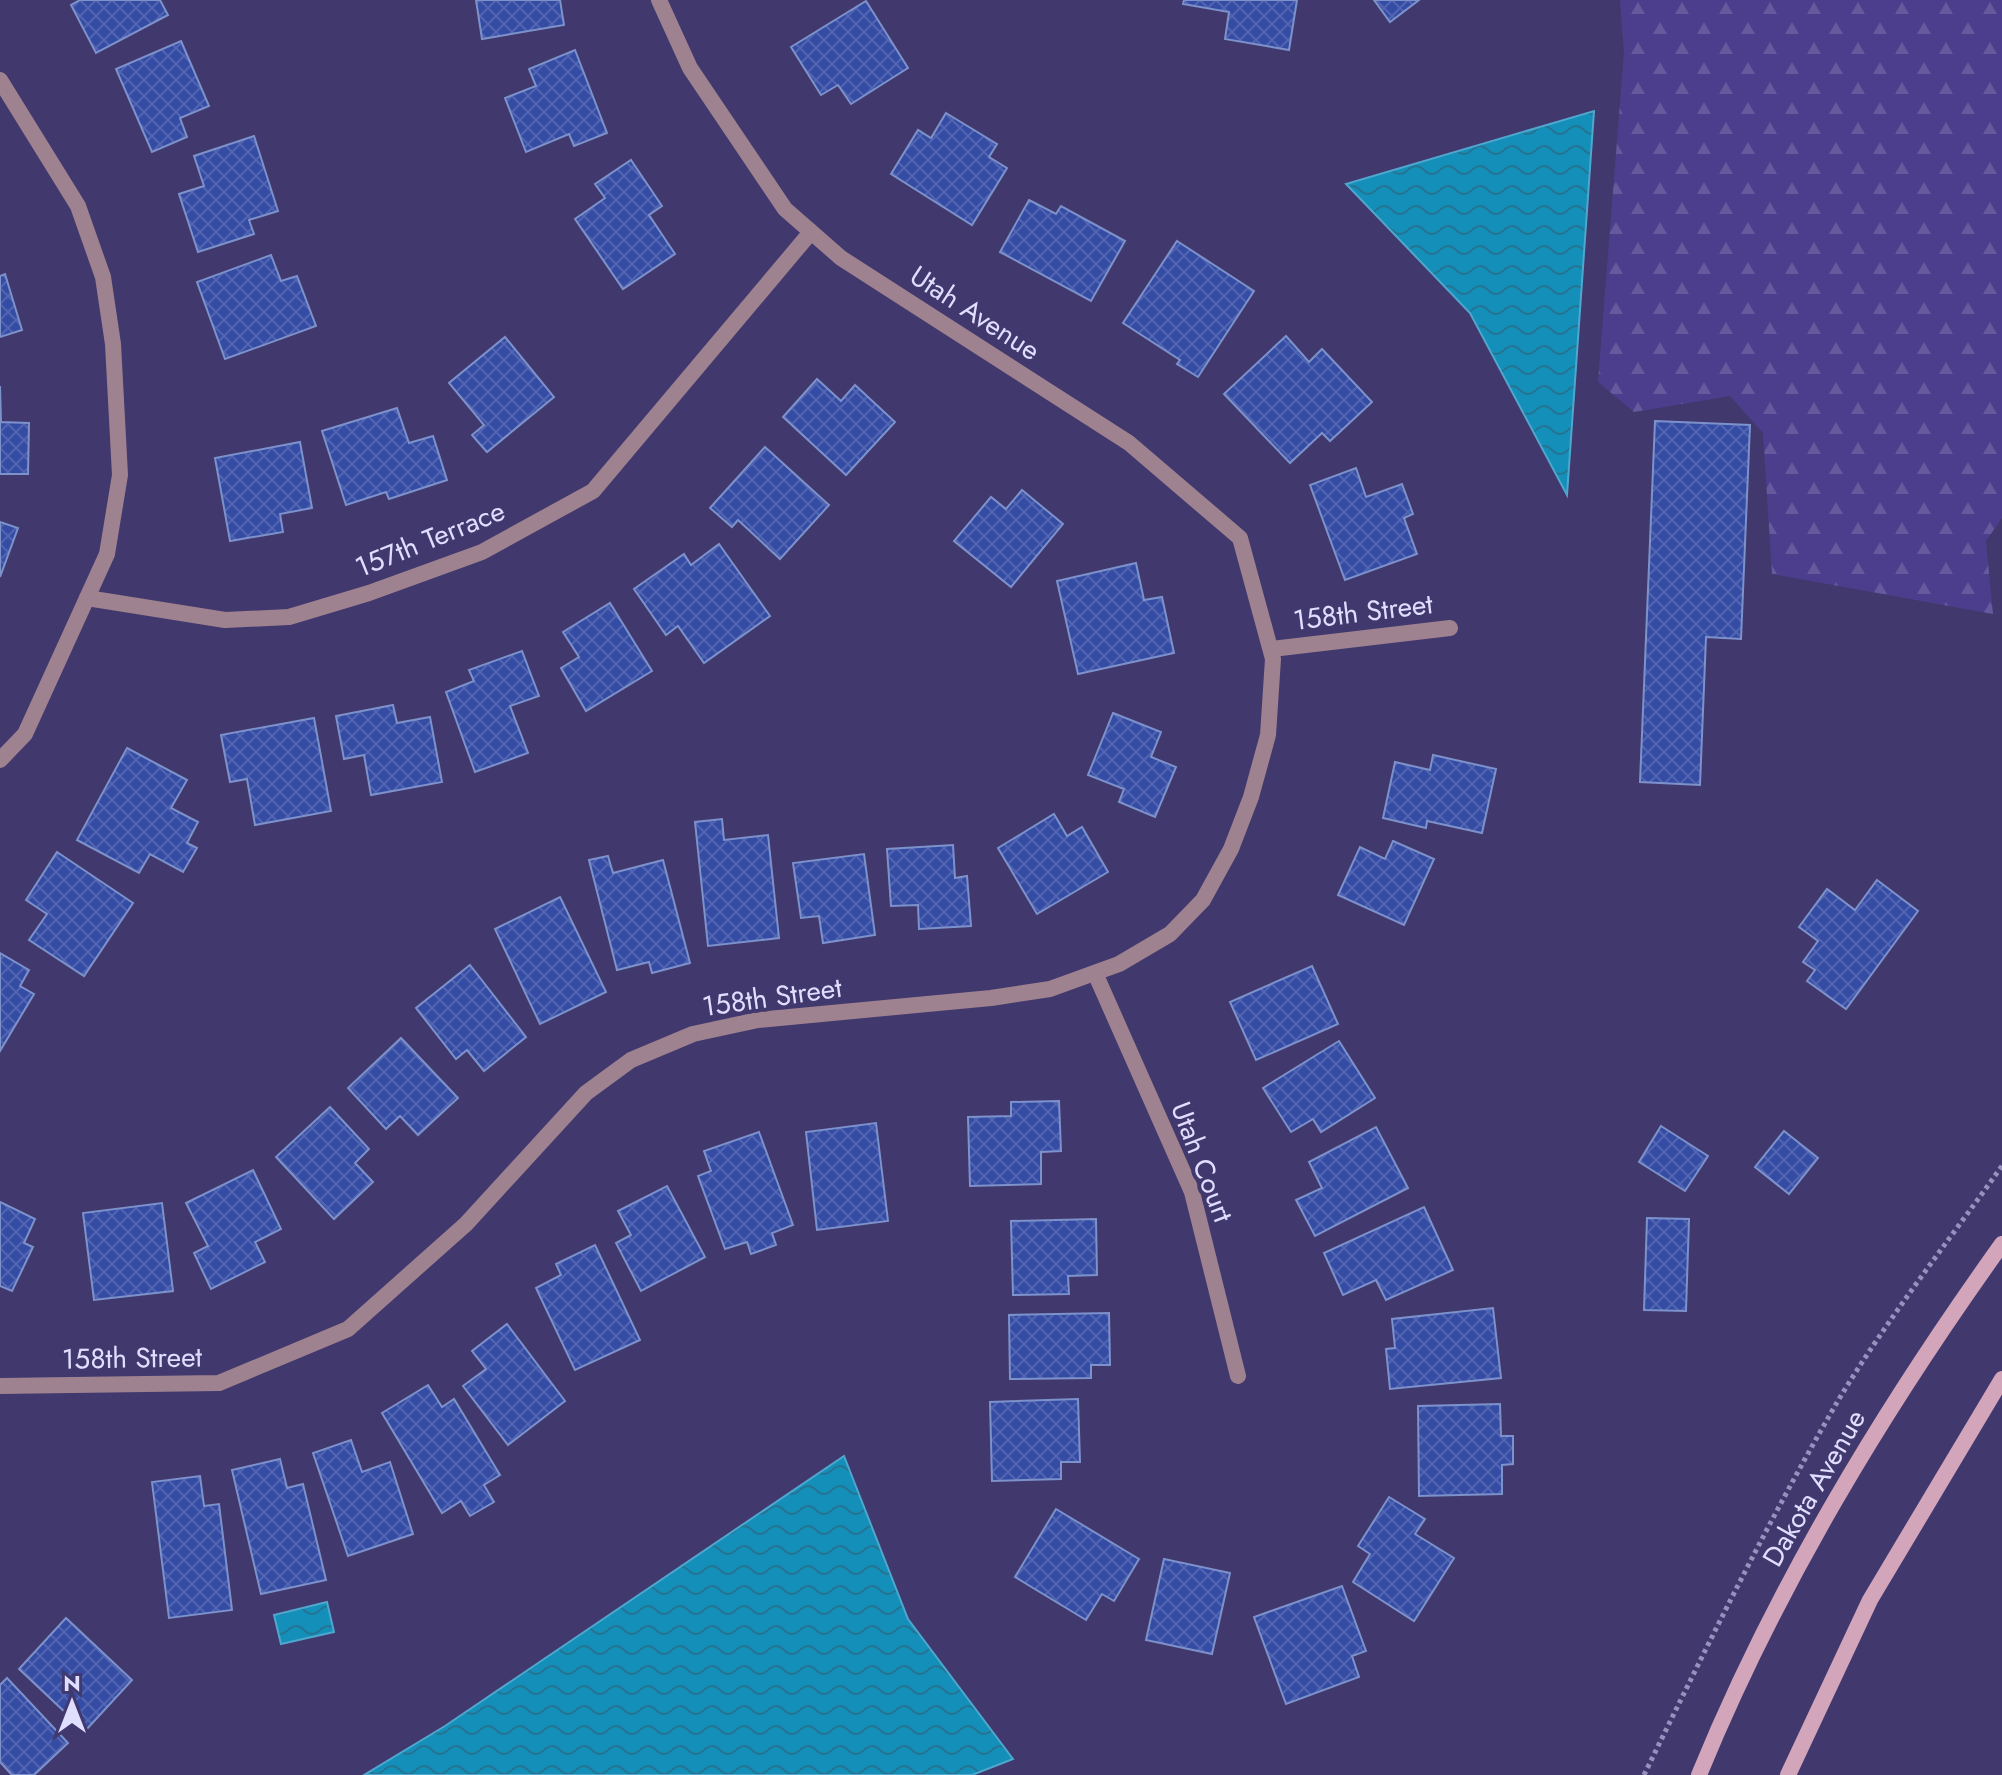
<svg xmlns="http://www.w3.org/2000/svg" width="2002" height="1775" viewBox="0 0 2002 1775" font-family="Jost,sans-serif">
  <style>
    .forest { fill: url(#forest-firs) }
    .water { fill: url(#water-waves); stroke: #50a7ce; stroke-width: 2 }
    .building { fill: url(#building-cross-hatch); stroke: #7d91cb; stroke-width: 2 }
    .lines { fill: none; stroke-linecap: round; stroke-linejoin: round }
    .path { stroke: #9792bd; stroke-width: 5; stroke-dasharray: 4 4; stroke-linecap: butt }
    .street { stroke: #9f828f; stroke-width: 16 }
    .secondary { stroke: #d3a5bb; stroke-width: 16 }
    .labels { text-anchor: middle; dominant-baseline: central; stroke-width: 8; stroke-linejoin: round; paint-order: stroke }
    .street-label { font-size: 28px; fill: #e0deff; stroke: #41386e }
  </style>
  <defs>
    <pattern id="forest-firs" width="22" height="20" patternUnits="userSpaceOnUse" patternTransform="scale(2)"><rect width="22" height="20" fill="#4d3e8d"/><path d="M5 1l3.5 6h-7zM16 11l3.5 6h-7z" fill="#66599e"/></pattern>
    <pattern id="water-waves" width="16" height="10" patternUnits="userSpaceOnUse" patternTransform="scale(2)"><rect width="16" height="10" fill="#138fb9"/><path d="M0 5q4-4 8 0t8 0" fill="none" stroke="#247493"/></pattern>
    <pattern id="building-cross-hatch" width="8" height="8" patternUnits="userSpaceOnUse" patternTransform="scale(2)"><rect width="8" height="8" fill="#354ca4"/><path d="M0 0l8 8M0 8l8-8" fill="none" stroke="#5265b2"/></pattern>
  </defs>
  <rect width="100%" height="100%" fill="#41386e"/>
  <path class="forest" d="M1620 0H2002V518L1986 541 1993 614 1772 574 1763 433 1730 396 1634 412 1598 382 1624 52Z"/>
  <g class="water">
    <path d="M1594 111 1567 495 1470 313 1346 184Z"/>
    <path d="M844 1456 908 1619 1013 1759 972 1775H364L445 1726Z"/>
    <path d="M327 1602 334 1632 281 1644 274 1615Z"/>
  </g>
  <g class="building">
    <path d="M80 0H160L168 15 96 53 71 5Z"/>
    <path d="M476 0H560L564 25 482 39Z"/>
    <path d="M1184 0H1297L1289 50 1225 39 1229 12 1183 4Z"/>
    <path d="M1374 0H1419L1390 22Z"/>
    <path d="M866 1 908 68 851 104 838 85 821 95 791 47Z"/>
    <path d="M181 41 209 106 180 118 187 137 152 152 116 69Z"/>
    <path d="M575 50 607 133 574 146 569 134 526 152 505 98 536 86 529 69Z"/>
    <path d="M946 113 997 144 989 157 1007 168 972 225 891 174 918 130 931 138Z"/>
    <path d="M254 136 278 211 249 220 254 234 198 252 179 194 204 186 194 156Z"/>
    <path d="M631 160 662 206 649 215 675 254 623 289 575 219 605 198 595 184Z"/>
    <path d="M1029 200 1056 214 1061 206 1125 241 1091 301 1000 252Z"/>
    <path d="M1177 241 1254 291 1198 377 1177 364 1180 360 1123 323Z"/>
    <path d="M271 255 281 281 297 276 316 326 225 359 197 282Z"/>
    <path d="M5 274 22 330 0 337V276Z"/>
    <path d="M1286 336 1309 362 1322 349 1372 402 1330 441 1322 433 1290 463 1224 394Z"/>
    <path d="M505 337 554 397 487 452 472 435 484 425 449 383Z"/>
    <path d="M817 379 841 401 855 385 895 422 846 475 783 417Z"/>
    <path d="M0 386 1 422 29 423 28 474H0Z"/>
    <path d="M397 408 409 443 433 436 447 480 389 499 386 492 346 505 322 431Z"/>
    <path d="M1655 421 1750 425 1741 639 1706 637 1700 785 1640 782Z"/>
    <path d="M300 442 312 508 280 514 283 532 230 541 215 458Z"/>
    <path d="M765 447 829 505 780 559 738 520 732 527 710 508Z"/>
    <path d="M1356 468 1366 497 1402 484 1413 514 1404 518 1417 554 1345 580 1310 485Z"/>
    <path d="M1022 490 1063 524 1011 587 954 541 991 497 1006 509Z"/>
    <path d="M0 522 18 528 0 577Z"/>
    <path d="M719 544 770 616 704 663 678 626 666 635 634 589 684 554 691 565Z"/>
    <path d="M1136 563 1144 600 1162 597 1174 653 1078 674 1057 581Z"/>
    <path d="M610 603 652 671 586 711 561 668 579 657 563 632Z"/>
    <path d="M522 651 539 696 510 706 528 753 475 772 446 692 474 681 469 670Z"/>
    <path d="M393 705 397 723 430 717 442 782 371 795 364 755 344 759 336 716Z"/>
    <path d="M1113 713 1161 732 1151 757 1176 767 1155 817 1119 802 1124 789 1088 775Z"/>
    <path d="M314 718 331 811 255 825 247 779 230 782 221 735Z"/>
    <path d="M127 748 187 780 171 808 198 822 187 843 197 848 183 872 150 854 139 873 77 840Z"/>
    <path d="M1433 755 1496 769 1482 833 1427 821 1426 828 1383 818 1395 762 1430 770Z"/>
    <path d="M1054 814 1067 836 1082 827 1108 872 1037 914 998 848Z"/>
    <path d="M722 819 724 840 768 835 779 938 708 946 695 822Z"/>
    <path d="M1393 841 1434 859 1404 925 1338 895 1360 847 1385 859Z"/>
    <path d="M953 845 955 878 967 876 971 926 919 929 918 905 891 906 887 849Z"/>
    <path d="M57 852 133 903 84 976 29 940 47 914 26 900Z"/>
    <path d="M864 854 875 935 823 943 819 916 801 918 793 863Z"/>
    <path d="M608 856 613 873 663 860 690 963 652 973 649 962 617 970 589 860Z"/>
    <path d="M1877 880 1918 911 1846 1009 1807 981 1815 970 1803 962 1818 941 1799 927 1827 889 1855 910Z"/>
    <path d="M560 897 606 992 540 1024 495 929Z"/>
    <path d="M0 953 29 970 20 986 34 994 0 1051Z"/>
    <path d="M470 965 526 1037 484 1071 467 1050 456 1059 416 1008Z"/>
    <path d="M1312 966 1338 1024 1256 1060 1230 1002Z"/>
    <path d="M401 1038 458 1098 418 1135 400 1116 386 1129 348 1088Z"/>
    <path d="M1339 1041 1375 1098 1321 1132 1313 1119 1291 1132 1263 1088Z"/>
    <path d="M1059 1101 1061 1151 1041 1152V1184L970 1186 968 1117 1011 1116V1102Z"/>
    <path d="M330 1107 369 1149 355 1163 373 1182 334 1219 276 1157Z"/>
    <path d="M876 1123 888 1221 817 1230 806 1132Z"/>
    <path d="M1661 1126 1708 1156 1685 1191 1639 1162Z"/>
    <path d="M1376 1127 1408 1188 1315 1236 1296 1200 1322 1188 1309 1162Z"/>
    <path d="M1784 1131 1818 1158 1789 1194 1755 1167Z"/>
    <path d="M759 1132 793 1225 772 1233 776 1245 751 1254 747 1242 725 1249 698 1176 711 1171 704 1151Z"/>
    <path d="M253 1170 281 1229 255 1242 265 1262 211 1289 194 1253 208 1246 186 1203Z"/>
    <path d="M667 1186 705 1257 641 1291 616 1243 631 1235 618 1211Z"/>
    <path d="M0 1202 35 1219 24 1243 33 1247 12 1291 0 1286Z"/>
    <path d="M162 1203 173 1291 94 1300 83 1213Z"/>
    <path d="M1424 1207 1453 1270 1386 1300 1376 1280 1343 1295 1324 1253Z"/>
    <path d="M1647 1218 1689 1219 1686 1311 1644 1310Z"/>
    <path d="M1096 1219 1097 1275 1068 1276 1069 1294 1013 1295 1011 1221Z"/>
    <path d="M595 1245 640 1340 575 1370 536 1288 561 1275 556 1264Z"/>
    <path d="M1493 1308 1501 1378 1390 1389 1386 1349 1395 1348 1392 1319Z"/>
    <path d="M1109 1313 1110 1365H1091V1378L1010 1379 1009 1315Z"/>
    <path d="M507 1324 565 1401 508 1445 463 1386 486 1369 472 1351Z"/>
    <path d="M428 1385 442 1407 454 1399 500 1475 484 1485 494 1502 470 1516 461 1501 442 1513 382 1413Z"/>
    <path d="M1078 1399 1080 1462H1061V1479L992 1481 990 1402Z"/>
    <path d="M1500 1404 1501 1436H1513V1464L1502 1465V1494L1419 1496 1418 1406Z"/>
    <path d="M351 1440 362 1472 390 1462 413 1534 348 1556 313 1453Z"/>
    <path d="M280 1459 287 1488 303 1484 326 1580 261 1594 232 1470Z"/>
    <path d="M200 1476 204 1506 219 1504 232 1610 169 1618 152 1482Z"/>
    <path d="M1389 1497 1425 1519 1415 1534 1454 1558 1414 1621 1353 1582 1370 1554 1358 1546Z"/>
    <path d="M1056 1509 1139 1559 1114 1601 1102 1594 1086 1620 1015 1577Z"/>
    <path d="M1164 1559 1230 1573 1212 1654 1146 1640Z"/>
    <path d="M1342 1586 1366 1651 1352 1656 1359 1677 1286 1704 1254 1617Z"/>
    <path d="M66 1618 132 1680 85 1731 19 1669Z"/>
    <path d="M7 1678 68 1743 34 1775H12L0 1762V1685Z"/>
  </g>
  <g class="lines">
    <path class="path" d="M1644 1775C1706 1648 1768 1521 1839 1399 1888 1318 1947 1243 2002 1166"/>
    <g class="street">
      <path d="M0 80 78 206 103 277 113 344 120 475 107 554 25 734 0 760"/>
      <path d="M87 598 225 620 289 617 369 593 482 552 593 491 811 232"/>
      <path d="M1272 649 1450 628"/>
      <path d="M1095 973 1192 1192 1238 1376"/>
      <path d="M0 1386 219 1383 348 1329 466 1224 586 1093 631 1060 693 1034 758 1020 991 998 1050 989 1119 964 1170 934 1203 900 1231 849 1251 797 1268 735 1273 659 1240 538 1129 443 841 258 785 209 690 68 659 0"/>
    </g>
    <g class="secondary">
      <path d="M1699 1775C1777 1585 1883 1410 2002 1244"/>
      <path d="M1788 1775 1870 1600 2002 1379"/>
    </g>
  </g>
  <g class="labels">
    <g class="street-label">
      <text transform="translate(975 313) rotate(33)">Utah Avenue</text>
      <text transform="translate(430 539) rotate(-22)">157th Terrace</text>
      <text transform="translate(1363 612) rotate(-7)">158th Street</text>
      <text transform="translate(772 997) rotate(-8)">158th Street</text>
      <text transform="translate(1202 1162) rotate(69)">Utah Court</text>
      <text transform="translate(132 1358) rotate(-1)">158th Street</text>
      <text transform="translate(1814 1488) rotate(-60)">Dakota Avenue</text>
    </g>
  </g>
  <g transform="translate(72 1703)" stroke="#41386e" stroke-width="6" paint-order="stroke">
  <path d="M0-6L14 30L0 20L-14 30Z" fill="#e0deff"/>
  <text y="-12" font-size="22" font-weight="bold" text-anchor="middle" fill="#e0deff">N</text>
  </g>
</svg>
